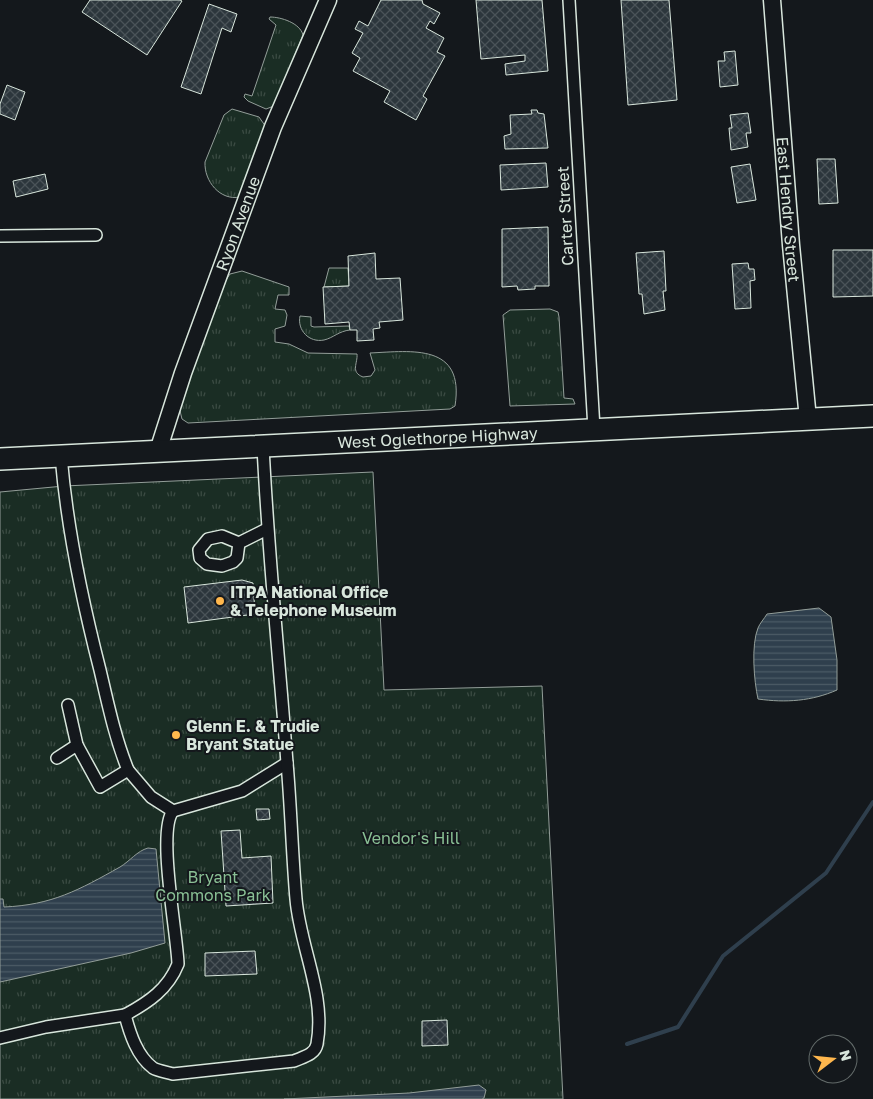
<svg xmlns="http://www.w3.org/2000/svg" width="873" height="1099" viewBox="0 0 873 1099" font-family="'Golos Text',sans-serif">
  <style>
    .grass { fill: url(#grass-tufts); stroke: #939e99 }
    .water { fill: url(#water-rules); stroke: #939e99 }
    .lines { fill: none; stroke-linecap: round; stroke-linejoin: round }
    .stream { stroke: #2f3f4d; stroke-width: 4 }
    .building { fill: url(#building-cross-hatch); stroke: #d8e6dc }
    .street-casing { stroke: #d8e6dc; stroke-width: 14 }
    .secondary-casing { stroke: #d8e6dc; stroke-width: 19 }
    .highway-casing { stroke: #d8e6dc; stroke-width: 24 }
    .street { stroke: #14181c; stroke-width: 11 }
    .secondary { stroke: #14181c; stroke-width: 16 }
    .highway { stroke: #14181c; stroke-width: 21 }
    .poi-dot { fill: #ffb74d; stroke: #14181c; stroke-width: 2 }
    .labels { text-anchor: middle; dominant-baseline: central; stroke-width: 4; stroke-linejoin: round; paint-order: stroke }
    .street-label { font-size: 16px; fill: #d8e6dc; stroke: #14181c }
    .poi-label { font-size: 16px; font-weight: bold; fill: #d8e6dc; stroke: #14181c; text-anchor: start }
    .park-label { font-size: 16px; fill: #8ac095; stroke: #14181c }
  </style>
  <defs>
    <pattern id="grass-tufts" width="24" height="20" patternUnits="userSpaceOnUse" patternTransform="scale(1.25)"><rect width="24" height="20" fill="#1a2d24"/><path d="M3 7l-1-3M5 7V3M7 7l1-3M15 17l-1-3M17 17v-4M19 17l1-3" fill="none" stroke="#3b4b43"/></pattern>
    <pattern id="water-rules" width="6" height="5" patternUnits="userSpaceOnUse" patternTransform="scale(1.25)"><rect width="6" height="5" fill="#2f3f4d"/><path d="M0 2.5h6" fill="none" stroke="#4c5b66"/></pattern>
    <pattern id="building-cross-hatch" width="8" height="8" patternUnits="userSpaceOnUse" patternTransform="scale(1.25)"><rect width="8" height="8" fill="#2c363c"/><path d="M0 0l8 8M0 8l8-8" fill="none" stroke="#4a5358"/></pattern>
  </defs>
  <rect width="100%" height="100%" fill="#14181c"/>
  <g class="grass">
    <path d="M270 17C281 17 300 23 303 35L274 106 266 109 248 101 244 97 245 94 252 96 276 25 269 19Z"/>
    <path d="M232 109 259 117 266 127 240 197C220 201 204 181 205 162L224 115Z"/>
    <path d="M329 268H348L349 286 324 287Z"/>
    <path d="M242 271 289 287V295H278L275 309 285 310 287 315 285 326 275 329V342L289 344 308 353 357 354C358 363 350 372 363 377L371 376 375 370 370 353C412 351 465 343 455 406L450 409 188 423 182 419 179 407 226 280 230 274Z"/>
    <path d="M550 309 558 312 559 317 564 398 573 399 575 404 510 406 503 315 510 310Z"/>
    <path d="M300 316 311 317V326L314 327 349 326 350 330C339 331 333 338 324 340 309 343 297 330 300 316Z"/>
    <path d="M373 472 384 690 542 686 563 1099H0V492L64 486Z"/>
  </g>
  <g class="water">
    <path d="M819 608 831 617 837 660V690C812 701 786 703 758 699 754 681 751 645 758 628 760 623 764 619 767 614Z"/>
    <path d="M148 848 156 849 165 943 131 953 0 982V899H3L4 907C52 905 79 890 120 867 130 861 137 851 148 848Z"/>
    <path d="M479 1085 486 1090 484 1098 482 1099H284L409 1093Z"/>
  </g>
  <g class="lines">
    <path class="stream" d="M627 1044 678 1027 723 956 826 873 873 802"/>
  </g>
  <g class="building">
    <path d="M90 0H180L182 1 147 55 82 12Z"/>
    <path d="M381 0H422L423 4 440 13 434 24 430 21 426 28 444 38 437 52 445 56 423 96 427 99 416 120 384 102 390 91 353 71 360 58 352 53 363 33 355 29 359 21 368 26Z"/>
    <path d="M476 0H542L548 71 506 75 505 64 525 61V55L481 59Z"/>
    <path d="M621 0H669L677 100 628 105Z"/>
    <path d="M209 4 237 14 231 32 222 28 201 94 181 87Z"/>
    <path d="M735 51 738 85 720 87 718 61H725L724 52Z"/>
    <path d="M7 85 25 92 15 120 0 114V104Z"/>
    <path d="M531 110H537L538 113 544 114 548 148 505 149 504 136 511 134 510 115 532 114Z"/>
    <path d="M748 113 751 133H746L748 147 731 150 729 128H732L730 115Z"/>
    <path d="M817 159H835L838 203 819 204Z"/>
    <path d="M546 163 548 187 501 190 500 165Z"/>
    <path d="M750 164 756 200 737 203 731 167Z"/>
    <path d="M45 174 48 189 16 197 13 181Z"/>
    <path d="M548 227 549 286H535V289L518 290 517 286 502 287V229Z"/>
    <path d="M833 250H873V296L833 297Z"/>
    <path d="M664 251 666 291H663L665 310 644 314 642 294H639L636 253Z"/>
    <path d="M375 253 376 279 400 278 403 320 379 322 380 328 373 329 374 340 357 341V330H350L349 322 325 324 323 287 349 286 348 256Z"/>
    <path d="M748 263 749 269H754L755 280 750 281 751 308 735 309 732 264Z"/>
    <path d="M242 580 253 583 255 614 188 623 184 587Z"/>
    <path d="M256 809H269L270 819 257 820Z"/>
    <path d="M240 830 242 858 271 856 273 903 226 906 221 831Z"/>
    <path d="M255 951 257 974 205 976V953Z"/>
    <path d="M447 1020 448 1045 422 1046V1021Z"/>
  </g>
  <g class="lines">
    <g class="street-casing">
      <g id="street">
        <path d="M569 0 594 429"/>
        <path d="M0 236 96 235"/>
        <path d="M61 456C67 528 82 600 100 670 108 704 115 738 128 770"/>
        <path d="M239 543 237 558 233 562 222 566 207 564 200 558 199 550 208 539 222 536 239 543 267 529"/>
        <path d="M68 705 77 745 100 787 128 770 151 797 173 811 242 791 287 763"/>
        <path d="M57 758 77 745"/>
        <path d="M125 1015C149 1002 168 989 178 964 177 933 157 831 173 811"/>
        <path d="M0 1038 46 1027 125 1015C130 1034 137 1056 153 1068 158 1071 167 1072 173 1074L294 1061C303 1057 315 1055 317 1044 326 995 300 947 296 899 292 853 291 808 287 763 279 657 268 552 263 446"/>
      </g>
    </g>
    <g class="secondary-casing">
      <g id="secondary">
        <path id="s1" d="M772 0 791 245 808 419"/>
        <path id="s2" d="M158 451 183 373 273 127 328 0"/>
      </g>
    </g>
    <g class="highway-casing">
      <g id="highway">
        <path id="s3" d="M0 459 873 416"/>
      </g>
    </g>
    <use href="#street" class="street"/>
    <use href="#secondary" class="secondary"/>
    <use href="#highway" class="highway"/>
  </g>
  <g class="poi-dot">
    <circle cx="220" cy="601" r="5"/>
    <circle cx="176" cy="735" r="5"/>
  </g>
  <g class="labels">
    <g class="street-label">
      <text stroke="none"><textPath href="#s1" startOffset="210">East Hendry Street</textPath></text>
      <text transform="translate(565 216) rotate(-93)">Carter Street</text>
      <text stroke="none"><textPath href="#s2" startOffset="241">Ryon Avenue</textPath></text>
      <text stroke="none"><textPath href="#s3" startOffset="438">West Oglethorpe Highway</textPath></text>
    </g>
    <g class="poi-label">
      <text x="230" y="592">ITPA National Office<tspan x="230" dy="18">&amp; Telephone Museum</tspan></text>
      <text x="186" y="726">Glenn E. &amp; Trudie<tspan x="186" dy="18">Bryant Statue</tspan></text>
    </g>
    <g class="park-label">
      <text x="411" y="838">Vendor's Hill</text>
      <text x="213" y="877">Bryant<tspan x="213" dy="18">Commons Park</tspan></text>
    </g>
  </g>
  <g transform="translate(833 1059) rotate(74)"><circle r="24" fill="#14181c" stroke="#626a69"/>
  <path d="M0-4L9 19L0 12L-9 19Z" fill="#ffb74d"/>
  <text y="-8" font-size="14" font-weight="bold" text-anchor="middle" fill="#d8e6dc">N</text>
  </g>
</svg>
